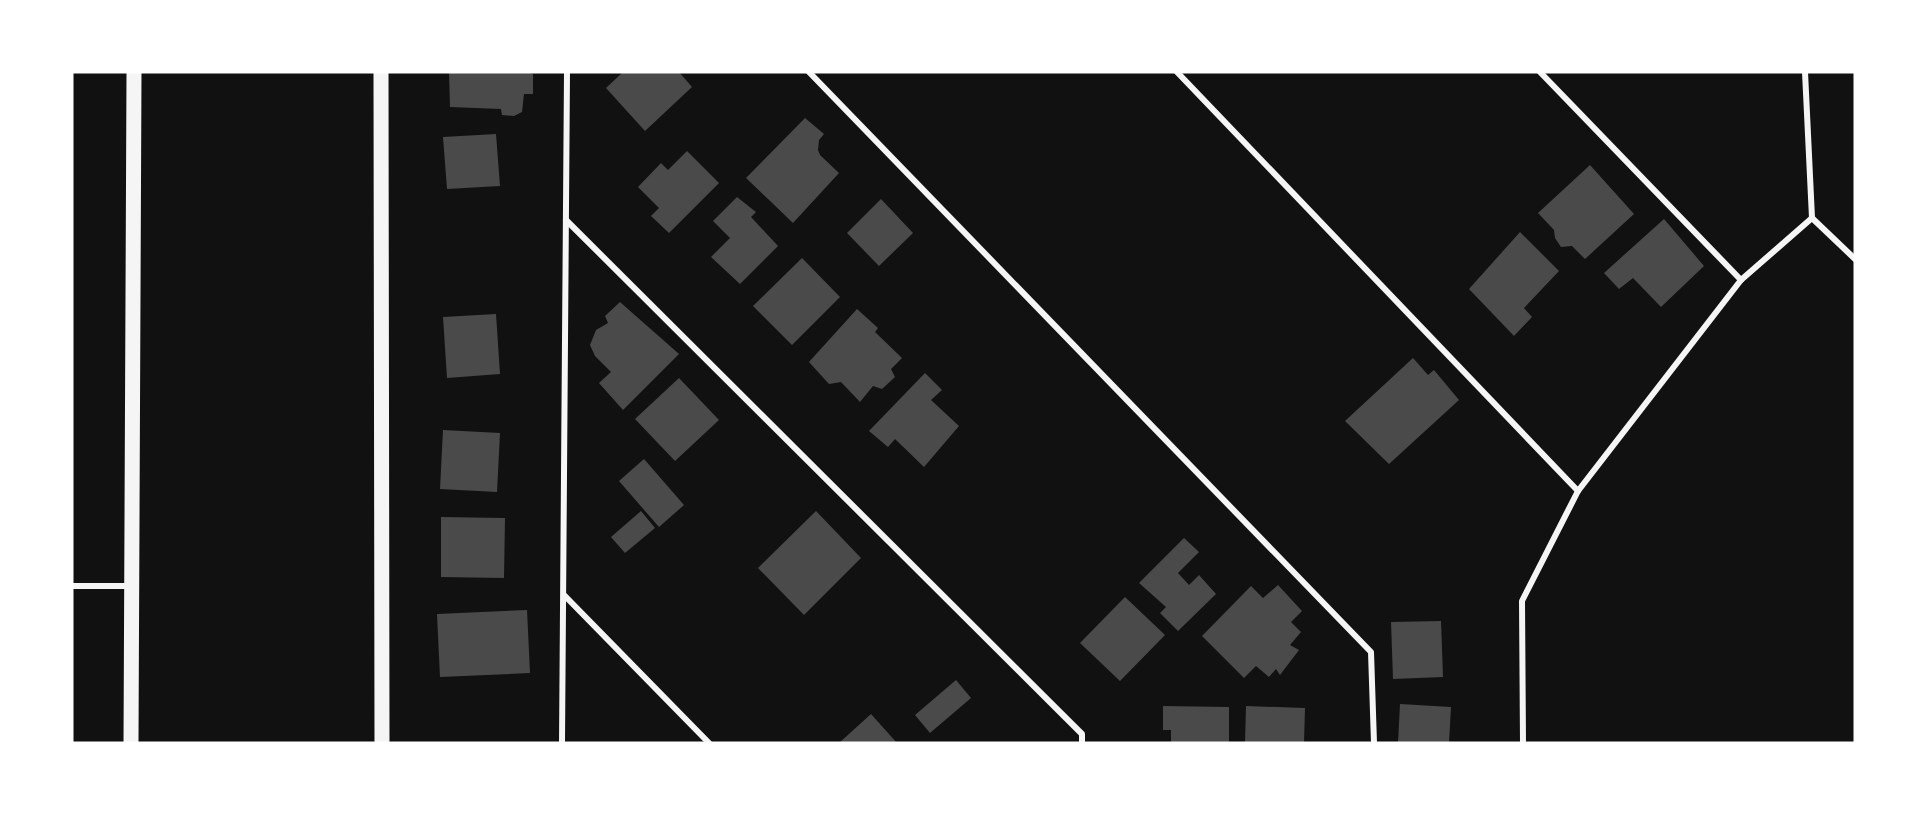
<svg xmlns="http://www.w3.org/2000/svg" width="1927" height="815" viewBox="0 0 1927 815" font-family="'Golos Text',sans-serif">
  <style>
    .building { fill: #4a4a4a }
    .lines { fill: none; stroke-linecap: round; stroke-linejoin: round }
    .minor { stroke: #f5f5f5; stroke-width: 6 }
    .primary { stroke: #f5f5f5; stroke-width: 15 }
  </style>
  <rect width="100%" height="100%" fill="#111"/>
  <g class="building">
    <path d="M449 72H526L533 74V94H524L522 112 514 116 502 115 501 109 450 107Z"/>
    <path d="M623 72H679L692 87 645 131 606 88Z"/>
    <path d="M805 118 824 134 819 140 818 150 820 155 839 173 793 223 746 178Z"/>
    <path d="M496 134 500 186 447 189 443 137Z"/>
    <path d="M687 151 719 183 669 233 651 216 659 208 638 187 661 163 668 170Z"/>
    <path d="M1590 165 1634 214 1585 259 1572 246 1561 247 1555 238 1554 230 1538 213Z"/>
    <path d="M737 197 756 212 751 217 778 246 740 284 711 257 730 238 713 221Z"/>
    <path d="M881 199 913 233 879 266 847 233Z"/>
    <path d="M1664 219 1704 266 1661 307 1633 278 1619 289 1604 273Z"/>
    <path d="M1520 232 1559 271 1524 308 1532 317 1514 336 1469 289Z"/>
    <path d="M802 258 840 297 792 345 753 306Z"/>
    <path d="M620 302 679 354 623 410 599 383 611 372 595 356 590 345 596 330 608 323 605 316Z"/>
    <path d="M857 309 878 328 875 332 902 358 891 369 895 377 882 389 873 386 860 402 841 382 829 384 809 362Z"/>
    <path d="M496 314 500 374 447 378 443 317Z"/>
    <path d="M1413 358 1428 375 1434 370 1459 400 1389 464 1345 421Z"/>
    <path d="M925 373 942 390 931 400 959 426 924 467 895 439 888 447 869 431Z"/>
    <path d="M679 378 719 420 675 461 635 419Z"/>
    <path d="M443 430 500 433 497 492 440 489Z"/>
    <path d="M644 459 684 505 659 527 619 481Z"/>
    <path d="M641 511 655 528 625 553 611 537Z"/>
    <path d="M816 511 861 558 804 615 758 568Z"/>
    <path d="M441 517 505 518 504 578 441 577Z"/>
    <path d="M1184 538 1199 552 1178 573 1189 585 1199 575 1216 594 1178 631 1160 613 1166 607 1139 583Z"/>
    <path d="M1278 585 1302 611 1291 622 1301 632 1290 645 1299 650 1280 675 1276 669 1269 677 1256 666 1244 678 1202 636 1251 586 1263 598Z"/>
    <path d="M1125 597 1165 635 1120 681 1080 643Z"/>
    <path d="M527 610 530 673 440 677 437 614Z"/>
    <path d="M1441 621 1443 677 1393 679 1391 622Z"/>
    <path d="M956 680 971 698 930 733 915 715Z"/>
    <path d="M1400 704 1451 707 1449 743H1398Z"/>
    <path d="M1163 706 1229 707V743H1171V730H1163Z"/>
    <path d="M1246 706 1305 708 1304 743H1245Z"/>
    <path d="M871 714 897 743H839Z"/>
  </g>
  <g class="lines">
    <g class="minor">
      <path d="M809 72 1371 652 1374 743"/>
      <path d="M1177 72 1578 491"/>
      <path d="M1540 72 1741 280"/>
      <path d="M1805 72 1812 218 1855 259"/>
      <path d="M566 220 1082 734V743"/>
      <path d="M72 586H132"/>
      <path d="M564 595 709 743"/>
      <path d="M562 743 567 72"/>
      <path d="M1523 743 1522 601 1578 491 1741 280 1812 218"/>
    </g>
    <g class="primary">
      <path d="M381 72 382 743"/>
      <path d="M131 743 134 72"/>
    </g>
  </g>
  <rect width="1927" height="815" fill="none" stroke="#ffffff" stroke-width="147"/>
</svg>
